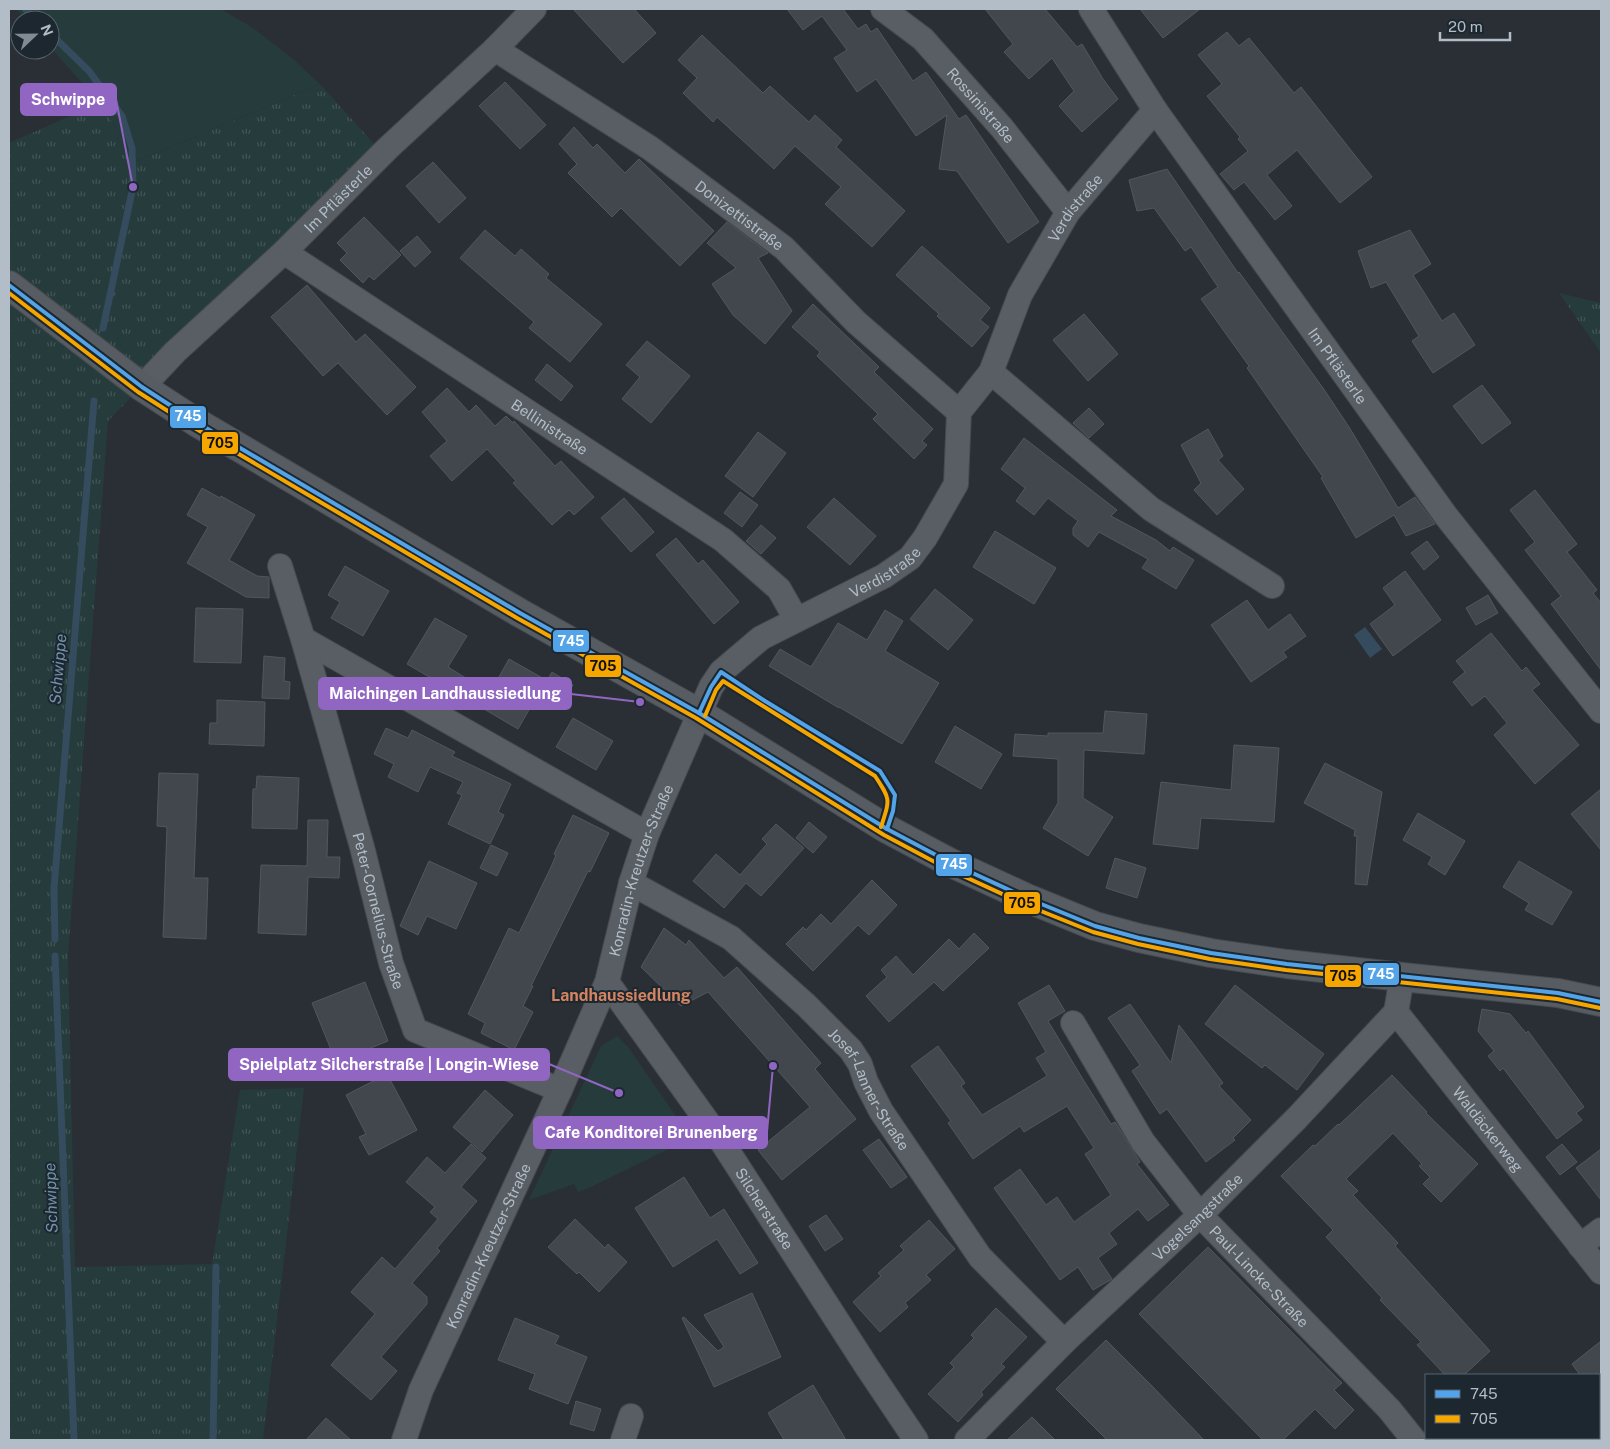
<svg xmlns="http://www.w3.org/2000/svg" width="1610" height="1449" viewBox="0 0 1610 1449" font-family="'Public Sans',sans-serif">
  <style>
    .grass { fill: url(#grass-tufts) }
    .green { fill: #263b3b }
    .water { fill: #354c5e }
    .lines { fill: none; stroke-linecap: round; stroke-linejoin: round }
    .stream { stroke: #354c5e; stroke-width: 7 }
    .building { fill: #41474c; stroke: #51575d }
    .minor-casing { stroke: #454a4e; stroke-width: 26 }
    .secondary-casing { stroke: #454a4e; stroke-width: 30 }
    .minor { stroke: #585e64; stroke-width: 24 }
    .secondary { stroke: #575c62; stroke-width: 28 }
    .bus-1-casing { stroke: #1c2730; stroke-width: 8 }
    .bus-2-casing { stroke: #1c2730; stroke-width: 8 }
    .bus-1 { stroke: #53a3e8; stroke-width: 4 }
    .bus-2 { stroke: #f7a600; stroke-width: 4 }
    .labels { text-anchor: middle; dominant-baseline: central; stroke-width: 4; stroke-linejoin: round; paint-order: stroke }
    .street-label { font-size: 15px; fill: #b2bdc7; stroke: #1c2730 }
    .water-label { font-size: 16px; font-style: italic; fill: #7292aa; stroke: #1c2730 }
    .neighbourhood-label { font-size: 16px; font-weight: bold; fill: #d48460; stroke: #1c2730 }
    .leader { fill: none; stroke: #9166c2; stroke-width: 2 }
    .callout-dot { fill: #9166c2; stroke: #1c2730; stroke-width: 2 }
    .callout { fill: #9166c2; stroke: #9166c2; stroke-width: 2 }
    .callout-label { font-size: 16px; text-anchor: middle; font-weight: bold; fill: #fff }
    .line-badge { stroke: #1c2730; stroke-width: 2 }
    .badge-label { font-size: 14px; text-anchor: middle; font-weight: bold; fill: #fff }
    .pale-badge-label { font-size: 14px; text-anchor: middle; font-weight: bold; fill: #111 }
  </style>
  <defs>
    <pattern id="grass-tufts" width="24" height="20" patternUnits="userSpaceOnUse" patternTransform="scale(1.25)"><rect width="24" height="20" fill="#263b3b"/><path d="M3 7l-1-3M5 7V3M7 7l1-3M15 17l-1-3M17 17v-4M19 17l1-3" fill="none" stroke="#435556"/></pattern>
  </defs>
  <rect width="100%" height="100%" fill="#292f35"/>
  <g class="grass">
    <path d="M320 84 375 145 108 421 68 956 75 1267 212 1264 240 1090 304 1088 263 1440H9V143L100 103 138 161Z"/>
    <path d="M1559 293 1601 303V353Z"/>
  </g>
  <g class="green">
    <path d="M16 9H221L253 28 292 58 320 84 138 161 100 103 50 47V20H26Z"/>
    <path d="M617 1036 628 1047 691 1138 593 1186 578 1192 574 1184 529 1200 601 1046Z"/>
  </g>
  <path class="water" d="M1365 627 1382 649 1370 658 1354 635Z"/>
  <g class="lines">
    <g class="stream">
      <path d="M25 9 37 20"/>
      <path d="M50 33 89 71 122 116 132 148 133 187 103 328"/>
      <path d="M55 939 54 888 94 401"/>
      <path d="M55 956 74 1440"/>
      <path d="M213 1440 216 1267"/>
    </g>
  </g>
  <g class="building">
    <path d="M573 9H634L656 33 623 63Z"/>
    <path d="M787 9H843L858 29 866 24 871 32 877 28 913 81 926 72 959 119 966 115 1039 222 1008 243 957 171 939 169 947 115 916 136 876 79 857 92 834 58 847 50 822 16 803 30Z"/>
    <path d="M985 9H1045L1077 47 1082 44 1103 79 1118 99 1082 132 1059 106 1074 91 1052 58 1029 79 1004 52 1013 44Z"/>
    <path d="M1140 9H1200L1163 38Z"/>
    <path d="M1227 32 1239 46 1249 38 1294 93 1301 87 1372 177 1340 203 1297 150 1267 175 1292 206 1275 220 1244 182 1234 190 1220 174 1248 151 1238 139 1240 137 1207 96 1222 84 1198 55Z"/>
    <path d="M702 35 763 93 770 86 809 122 815 115 842 140 836 147 905 211 872 247 825 204 841 187 795 146 774 169 717 117 713 122 683 93 697 78 678 60Z"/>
    <path d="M505 82 546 125 520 149 479 106Z"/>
    <path d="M574 127 593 148 597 144 625 173 639 159 714 231 680 266 621 208 612 217 568 173 577 164 559 144Z"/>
    <path d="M433 162 466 198 439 223 406 186Z"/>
    <path d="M1167 169 1238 273 1239 272 1323 388 1349 427 1398 508 1415 497 1435 524 1406 536 1394 515 1356 538 1321 478 1323 477 1247 368 1249 366 1201 299 1218 287 1191 247 1185 251 1154 208 1137 211 1129 180Z"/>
    <path d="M364 217 401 255 374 280 369 276 363 283 340 260 347 253 337 243Z"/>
    <path d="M727 222 768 253 758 258 792 311 765 344 733 315 712 284 736 268 707 243Z"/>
    <path d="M485 230 515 256 521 249 549 274 546 278 602 324 570 362 529 328 534 322 460 258Z"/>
    <path d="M1410 230 1431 264 1413 275 1442 321 1454 313 1475 345 1433 373 1412 341 1419 336 1386 282 1371 288 1358 251Z"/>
    <path d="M417 236 431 252 415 267 400 251Z"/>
    <path d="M922 246 990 308 980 320 989 327 972 347 937 316 939 314 896 275Z"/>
    <path d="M307 285 356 342 365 334 416 387 387 415 338 363 323 376 271 317Z"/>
    <path d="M813 304 879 367 874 372 933 429 922 441 927 445 914 459 873 419 878 414 817 356 820 352 792 327Z"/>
    <path d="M1084 314 1118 354 1088 381 1053 340Z"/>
    <path d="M647 341 690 376 651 423 622 399 640 377 626 365Z"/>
    <path d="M547 364 573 386 561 401 535 380Z"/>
    <path d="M1482 385 1511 423 1482 444 1453 406Z"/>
    <path d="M447 388 469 412 476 405 495 426 506 416 513 423 514 421 555 466 561 461 594 497 574 515 569 510 552 525 513 483 516 481 487 449 452 481 430 456 447 441 422 412Z"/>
    <path d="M1089 408 1104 424 1089 438 1073 423Z"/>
    <path d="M1208 429 1223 456 1218 460 1244 489 1217 515 1194 490 1201 483 1181 445Z"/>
    <path d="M758 432 786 453 753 497 725 476Z"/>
    <path d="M1024 438 1117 510 1111 516 1156 540 1170 551 1173 547 1194 560 1176 589 1142 568 1148 559 1099 532 1088 547 1073 535V528L1078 521 1048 498 1034 515 1016 501 1025 488 1001 469Z"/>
    <path d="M202 488 220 498 221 496 255 515 229 560 257 576 269 577V598L246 597 187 563 208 527 187 515Z"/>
    <path d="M1535 490 1577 544 1567 552 1597 590 1593 593 1601 603V670L1551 604 1561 596 1525 550 1535 542 1510 510Z"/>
    <path d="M740 492 758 505 742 527 724 513Z"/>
    <path d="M624 498 654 532 631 552 601 518Z"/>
    <path d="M834 498 876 536 850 565 807 527Z"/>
    <path d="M761 525 776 538 761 554 746 541Z"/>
    <path d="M995 531 1056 568 1034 604 973 567Z"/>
    <path d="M676 538 698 564 703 560 739 602 714 624 656 555Z"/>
    <path d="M1427 541 1439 557 1424 570 1411 553Z"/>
    <path d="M345 566 389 591 363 636 331 618 340 602 328 595Z"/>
    <path d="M1405 571 1441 620 1393 656 1370 624 1395 605 1383 588Z"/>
    <path d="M935 589 973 620 948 650 910 619Z"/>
    <path d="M1488 595 1498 613 1476 625 1466 608Z"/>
    <path d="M1247 600 1268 630 1290 614 1306 636 1283 652 1287 657 1251 682 1211 625Z"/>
    <path d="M196 608 243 609 241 663 194 662Z"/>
    <path d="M885 610 903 621 885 651 939 683 902 744 839 707V708L769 666 780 649 811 667 838 623 867 640Z"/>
    <path d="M435 618 467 636 448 667 490 693 509 659 546 680 518 729 407 664Z"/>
    <path d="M1491 633 1522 671 1526 667 1540 684 1532 690 1579 745 1535 784 1494 735 1507 723 1485 696 1472 706 1453 682 1465 672 1456 661Z"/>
    <path d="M264 656 285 658 284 681 290 682 289 699 262 698Z"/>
    <path d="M552 672 573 685 559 707 539 695Z"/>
    <path d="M217 700 265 702 264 746 209 744 210 723H217Z"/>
    <path d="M1105 711 1147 714 1144 754 1084 750 1083 798 1113 817 1088 856 1043 828 1058 803V759L1013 756 1015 734 1048 736V733H1103Z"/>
    <path d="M573 718 613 741 596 770 556 747Z"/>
    <path d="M955 726 1002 754 981 789 935 762Z"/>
    <path d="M386 728 408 738 412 730 455 752 452 756 511 784 498 812 504 815 490 844 448 824 462 795 457 793 463 782 430 767 418 792 388 777 394 764 374 754Z"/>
    <path d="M1234 745 1279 748 1274 822 1201 818 1198 849 1153 844 1161 782 1231 790Z"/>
    <path d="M1325 763 1382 792 1367 885 1355 884 1357 836H1354L1355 830 1304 803Z"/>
    <path d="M159 773 198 774 194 878H208L206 939 163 937 167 827 157 826Z"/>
    <path d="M257 776 299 778 297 829 252 828 253 789H256Z"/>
    <path d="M1601 789V850L1571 814Z"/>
    <path d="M1418 813 1465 841 1445 875 1428 864 1432 857 1403 840Z"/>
    <path d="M573 815 609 833 590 872 588 871 531 986H533L523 1006 533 1012 514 1050 481 1033 485 1023 468 1014 509 928 519 933 551 867 556 855 554 854Z"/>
    <path d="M308 820H328L327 857H340L339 878 308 877 306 935 258 933 261 865 307 866Z"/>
    <path d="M809 822 827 837 813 853 796 838Z"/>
    <path d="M776 824 804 848 761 896 746 883 724 908 693 881 716 854 740 875 767 844 762 839Z"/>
    <path d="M491 845 508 853 497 876 480 868Z"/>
    <path d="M1115 858 1146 868 1137 898 1106 888Z"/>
    <path d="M429 861 477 883 456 929 427 916 418 935 400 926Z"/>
    <path d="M1519 861 1572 892 1552 925 1525 910 1529 903 1503 887Z"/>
    <path d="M872 880 897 905 869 935 858 925 813 971 786 944 803 927 806 930 821 914 831 924Z"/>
    <path d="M664 928 686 945 689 940 724 978 737 967 821 1063 815 1069 856 1119 782 1180 758 1150 810 1107 708 992 681 1006 641 967Z"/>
    <path d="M974 933 989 948 943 991 934 982 889 1022 866 996 887 977 881 970 896 956 913 975 949 939 959 949Z"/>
    <path d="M365 982 388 1041 336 1062 312 1003Z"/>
    <path d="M1049 985 1065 1011 1048 1021 1084 1081 1111 1124 1115 1122 1140 1162 1137 1164 1169 1205 1148 1221 1138 1209 1109 1233 1117 1244 1098 1258 1112 1279 1093 1290 1078 1267 1060 1280 994 1188 1020 1169 1046 1205 1057 1197 1074 1222 1111 1195 1085 1154 1094 1148 1067 1106 1024 1132 1020 1126 973 1159 948 1123 951 1121 911 1066 938 1046 965 1083 961 1086 982 1115 1047 1076 1036 1058 1046 1052 1018 1003Z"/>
    <path d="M1235 985 1324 1054 1297 1090 1265 1065 1262 1068 1205 1024Z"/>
    <path d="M1130 1004 1171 1063 1179 1025 1223 1083 1219 1086 1251 1120 1233 1138 1235 1140 1206 1162 1167 1109 1160 1114 1132 1071 1140 1065 1108 1018Z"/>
    <path d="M1482 1009 1510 1014 1526 1033 1528 1031 1584 1107 1576 1113 1582 1120 1557 1139 1503 1068 1500 1071 1488 1056 1494 1051 1478 1031Z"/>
    <path d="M387 1074 417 1130 369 1155 359 1137 366 1134 346 1095Z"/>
    <path d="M1392 1075 1427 1112 1426 1113 1478 1164 1441 1202 1423 1184 1430 1177 1419 1166 1422 1164 1393 1133 1346 1179 1358 1191 1353 1195 1398 1243 1395 1246 1490 1351 1464 1375H1445L1417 1345 1421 1342 1380 1300 1382 1298 1326 1237 1333 1230 1281 1176 1313 1145 1315 1146 1338 1124 1339 1125Z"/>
    <path d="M485 1090 513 1115 482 1152 453 1127Z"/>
    <path d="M879 1139 907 1177 891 1188 863 1150Z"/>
    <path d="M471 1144 486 1158 461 1187 477 1201 437 1248 440 1251 412 1283 427 1297V1304L381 1357 397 1371 371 1400 331 1365 375 1314 351 1292 382 1257 395 1269 438 1219 430 1212 435 1207 406 1182 427 1157 445 1173Z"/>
    <path d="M1562 1144 1577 1162 1560 1175 1546 1157Z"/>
    <path d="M1601 1149V1200L1576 1168Z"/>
    <path d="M684 1177 710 1218 724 1209 758 1263 740 1274 717 1239 673 1267 635 1208Z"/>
    <path d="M826 1215 843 1239 825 1251 809 1226Z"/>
    <path d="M575 1219 605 1248 608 1244 627 1262 599 1292 579 1272 577 1274 548 1247Z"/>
    <path d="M929 1220 955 1249 926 1275 931 1280 905 1303 908 1307 880 1332 853 1302 881 1276 878 1273 904 1250 900 1246Z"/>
    <path d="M1208 1247 1342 1383 1334 1390 1354 1410 1335 1429 1315 1409 1283 1440H1263L1139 1314Z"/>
    <path d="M752 1293 781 1357 714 1387 682 1318 684 1317 718 1351 724 1347 704 1315Z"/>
    <path d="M996 1308 1027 1337 1001 1364 1005 1367 981 1392 983 1395 958 1422 928 1394 954 1367 950 1363 974 1338 971 1335Z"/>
    <path d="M515 1318 559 1336 555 1344 587 1357 568 1404 529 1389 535 1374 498 1360Z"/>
    <path d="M1106 1340 1152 1386 1204 1440H1107L1056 1389Z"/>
    <path d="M1601 1341V1375H1580L1572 1364Z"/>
    <path d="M813 1385 846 1440H784L768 1413Z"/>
    <path d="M576 1401 601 1409 594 1431 570 1424Z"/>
    <path d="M1032 1417 1055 1440H1007Z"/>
    <path d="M326 1418 351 1440H306Z"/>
  </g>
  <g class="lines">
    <g class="minor-casing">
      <g id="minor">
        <path id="s1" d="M883 9 923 39 1002 128 1068 212"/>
        <path id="s2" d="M1091 9 1155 110 1446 516 1601 711"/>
        <path id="s3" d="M495 49 650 148 784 248 856 322 959 412"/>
        <path id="s4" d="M284 252 723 540 779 589 796 619"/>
        <path d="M991 372 1151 509 1272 586"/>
        <path id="s5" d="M142 387 175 352 284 252 388 148 495 49 534 9"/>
        <path d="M280 566 303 639 647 834"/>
        <path id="s6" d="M303 639 362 847 391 963 415 1030 560 1090"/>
        <path id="s7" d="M631 883 731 938 806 1005 851 1050 860 1064 866 1082 881 1111 980 1257 1064 1342"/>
        <path id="s8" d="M607 982 722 1142 867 1367 916 1440"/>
        <path id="s9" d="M1396 1012 1601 1272"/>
        <path id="s10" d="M1073 1023 1143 1142 1200 1215 1389 1409 1414 1440"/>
        <path d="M1580 1246 1601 1230"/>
        <path id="s11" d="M404 1440 421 1390 560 1090 607 982 631 883 647 834 711 687 721 672 761 638 884 576 910 558 925 538 956 484 959 412 991 372 1020 295 1068 212 1155 110"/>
        <path d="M623 1440 631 1416"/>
        <path id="s12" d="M967 1440 1064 1342 1200 1215 1297 1118 1396 1012 1402 977"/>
      </g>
    </g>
    <g class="secondary-casing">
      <path id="secondary" d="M9 285 142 387 196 422 520 613 699 713 887 829 951 863 1029 899 1095 926 1139 938 1211 953 1287 964 1402 977 1558 993 1601 1002"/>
    </g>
    <use href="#minor" class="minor"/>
    <use href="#secondary" class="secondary"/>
    <g class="bus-1-casing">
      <g id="bus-1">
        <path d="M9 285 142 387 196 422 520 613 699 713 887 829 951 863 1029 899 1095 926 1139 938 1211 953 1287 964 1558 993 1601 1002"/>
        <path d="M699 713 711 687 721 672 765 701 880 771 895 795 893 811 887 829"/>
      </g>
    </g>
    <g class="bus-2-casing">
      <g id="bus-2">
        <path d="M9 293 138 392 193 427 517 618 696 718 884 835 948 869 1026 905 1093 932 1138 944 1210 959 1286 970 1557 999 1600 1008"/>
        <path d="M705 716 716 690 723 681 875 776C891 800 890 799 881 827"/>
      </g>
    </g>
    <use href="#bus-1" class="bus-1"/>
    <use href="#bus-2" class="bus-2"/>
  </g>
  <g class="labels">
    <g class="street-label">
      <text stroke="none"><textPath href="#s1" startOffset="138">Rossinistraße</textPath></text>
      <text stroke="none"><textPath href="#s5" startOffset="272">Im Pflästerle</textPath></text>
      <text stroke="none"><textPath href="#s11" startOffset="1451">Verdistraße</textPath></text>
      <text stroke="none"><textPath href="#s3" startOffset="296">Donizettistraße</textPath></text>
      <text stroke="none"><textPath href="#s2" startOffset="434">Im Pflästerle</textPath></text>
      <text stroke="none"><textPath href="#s4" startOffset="318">Bellinistraße</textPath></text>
      <text stroke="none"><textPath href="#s11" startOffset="1026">Verdistraße</textPath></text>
      <text stroke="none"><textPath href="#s11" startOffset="618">Konradin-Kreutzer-Straße</textPath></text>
      <text stroke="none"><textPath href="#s6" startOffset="282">Peter-Cornelius-Straße</textPath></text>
      <text stroke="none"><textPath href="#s7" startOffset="321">Josef-Lanner-Straße</textPath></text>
      <text stroke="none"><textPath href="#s9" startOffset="149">Waldäckerweg</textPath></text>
      <text stroke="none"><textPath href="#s8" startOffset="276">Silcherstraße</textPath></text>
      <text stroke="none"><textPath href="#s12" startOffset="321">Vogelsangstraße</textPath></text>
      <text stroke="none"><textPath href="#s11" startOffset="212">Konradin-Kreutzer-Straße</textPath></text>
      <text stroke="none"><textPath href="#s10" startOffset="316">Paul-Lincke-Straße</textPath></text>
    </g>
    <g class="water-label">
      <text transform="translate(58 669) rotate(-85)">Schwippe</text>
      <text transform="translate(51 1198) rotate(-92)">Schwippe</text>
    </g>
    <g class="neighbourhood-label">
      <text x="621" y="995">Landhaussiedlung</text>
    </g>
  </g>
  <path class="leader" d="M133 187L116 99M640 702L571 694M619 1093L549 1064M773 1066L767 1132"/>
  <g class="callout-dot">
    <circle cx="133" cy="187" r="5"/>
    <circle cx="640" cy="702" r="5"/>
    <circle cx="619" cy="1093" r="5"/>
    <circle cx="773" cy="1066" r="5"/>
  </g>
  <g class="callout">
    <rect x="21" y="84" width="95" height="31" rx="5"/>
    <rect x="319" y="678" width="252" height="31" rx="5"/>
    <rect x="229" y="1049" width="320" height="31" rx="5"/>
    <rect x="534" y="1117" width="233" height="31" rx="5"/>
  </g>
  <g class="callout-label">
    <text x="68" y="105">Schwippe</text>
    <text x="445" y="699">Maichingen Landhaussiedlung</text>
    <text x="389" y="1070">Spielplatz Silcherstraße | Longin-Wiese</text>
    <text x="651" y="1138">Cafe Konditorei Brunenberg</text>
  </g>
  <g class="line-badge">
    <rect x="169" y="405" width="38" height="24" rx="5" fill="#53a3e8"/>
    <rect x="201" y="431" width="38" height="24" rx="5" fill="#f7a600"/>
    <rect x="552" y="629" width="38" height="24" rx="5" fill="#53a3e8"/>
    <rect x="584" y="654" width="38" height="24" rx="5" fill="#f7a600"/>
    <rect x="935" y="853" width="38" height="24" rx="5" fill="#53a3e8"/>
    <rect x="1003" y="891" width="38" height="24" rx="5" fill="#f7a600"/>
    <rect x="1362" y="962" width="38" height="24" rx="5" fill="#53a3e8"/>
    <rect x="1324" y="964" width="38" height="24" rx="5" fill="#f7a600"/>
  </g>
  <g class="badge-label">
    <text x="188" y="421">745</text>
    <text x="571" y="646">745</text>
    <text x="954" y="869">745</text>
    <text x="1381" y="979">745</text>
  </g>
  <g class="pale-badge-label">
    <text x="220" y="448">705</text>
    <text x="603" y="671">705</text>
    <text x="1022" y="908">705</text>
    <text x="1343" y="981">705</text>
  </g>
  <rect width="1610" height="1449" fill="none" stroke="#b2bdc7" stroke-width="20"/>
  <rect x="1425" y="1374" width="175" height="65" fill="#1c2730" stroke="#58636c"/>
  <rect x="1435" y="1390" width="25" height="8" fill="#53a3e8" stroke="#58636c"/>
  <text x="1470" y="1399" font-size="15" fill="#b2bdc7">745</text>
  <rect x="1435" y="1415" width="25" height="8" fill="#f7a600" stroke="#58636c"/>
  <text x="1470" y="1424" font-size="15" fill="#b2bdc7">705</text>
  <g transform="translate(35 35) rotate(68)"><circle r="24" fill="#1c2730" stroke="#58636c"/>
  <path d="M0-4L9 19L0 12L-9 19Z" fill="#828b94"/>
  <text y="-8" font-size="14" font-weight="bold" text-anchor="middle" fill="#b2bdc7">N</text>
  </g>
  <path d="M1440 32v8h70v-8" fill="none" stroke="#b2bdc7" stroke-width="2.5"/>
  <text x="1448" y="32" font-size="15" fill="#b2bdc7" stroke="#1c2730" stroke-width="4" paint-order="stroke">20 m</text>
</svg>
